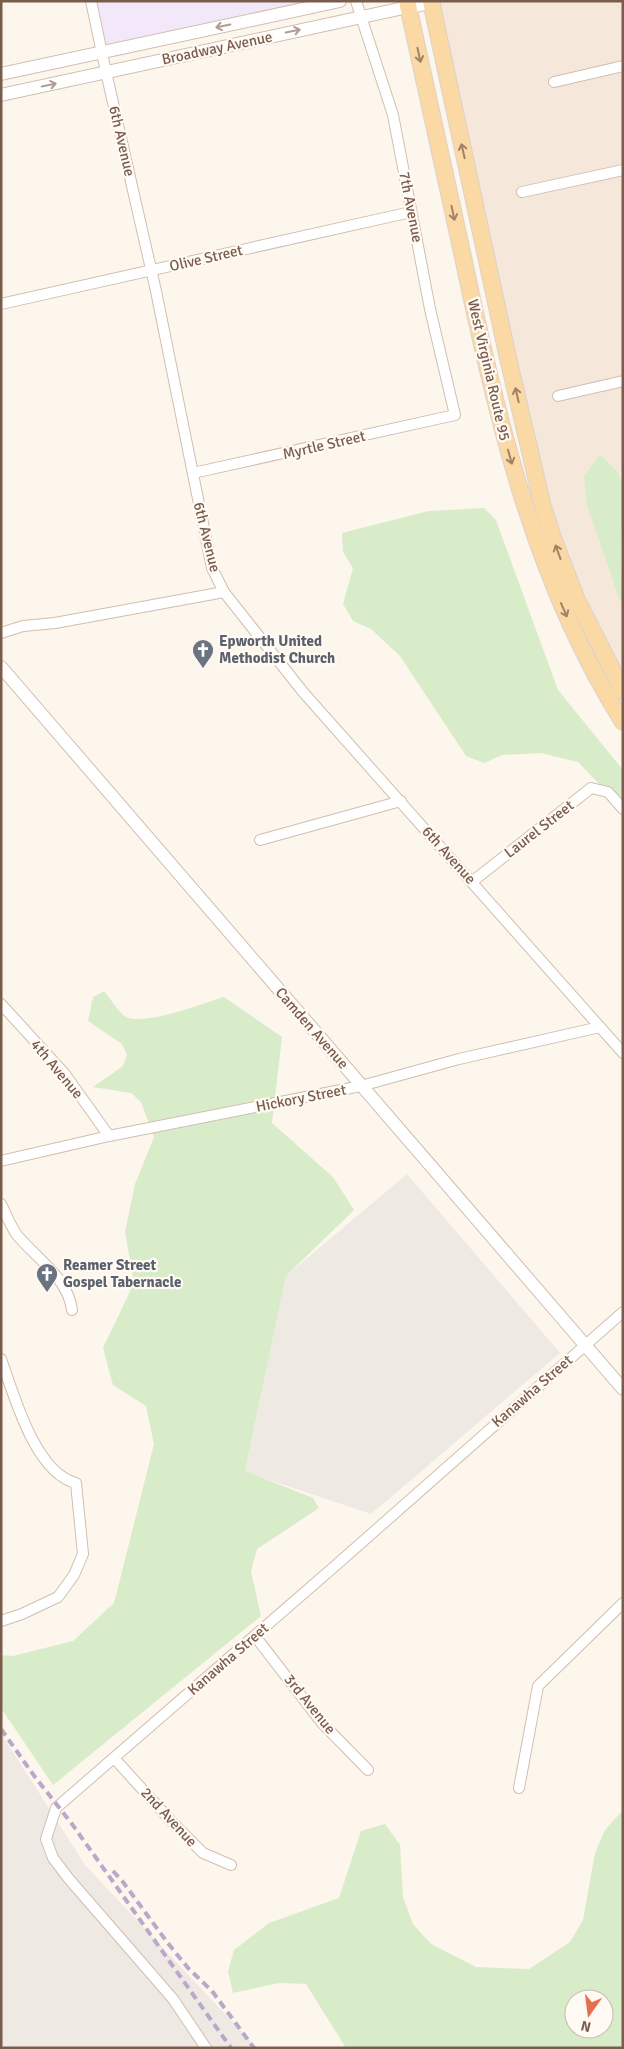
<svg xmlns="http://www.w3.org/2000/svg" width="624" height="2049" viewBox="0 0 624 2049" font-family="Signika,sans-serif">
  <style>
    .residential { fill: #f5e8da }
    .industrial { fill: #efe9e4 }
    .education { fill: #f3e8fa }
    .green { fill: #d8ecc9; fill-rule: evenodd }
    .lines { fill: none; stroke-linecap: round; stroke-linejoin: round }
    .minor-casing { stroke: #d1beb0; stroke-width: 12 }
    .tertiary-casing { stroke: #d1beb0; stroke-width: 14 }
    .secondary-casing { stroke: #d6c0b0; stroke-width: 16 }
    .primary-casing { stroke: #dad1cd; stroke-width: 18 }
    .minor { stroke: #fff; stroke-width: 10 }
    .tertiary { stroke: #fff; stroke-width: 12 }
    .secondary { stroke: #fff; stroke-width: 14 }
    .primary { stroke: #fbd9a5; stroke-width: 16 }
    .rail { stroke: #b9a8c9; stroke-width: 4; stroke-dasharray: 8 5; stroke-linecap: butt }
    .oneway { stroke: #af9d94 }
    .oneway2 { stroke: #a18267 }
    .labels { text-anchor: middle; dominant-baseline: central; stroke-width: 4.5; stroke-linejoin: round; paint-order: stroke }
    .street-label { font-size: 15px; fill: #7a5c4d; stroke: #fffaf3 }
    .worship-label { font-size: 15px; font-weight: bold; fill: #5b616d; stroke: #fffaf3; text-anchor: start }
  </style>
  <rect width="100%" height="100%" fill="#fdf6ec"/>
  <path class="residential" d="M430 1H623V487L618 472 600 454 584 476 587 506 623 610V688L538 486Z"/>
  <g class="industrial">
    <path d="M407 1174 560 1353 371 1514 245 1472 286 1276Z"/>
    <path d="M1 1733 85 1865 257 2048H1Z"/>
  </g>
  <path class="education" d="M91 1H330L101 50Z"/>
  <g class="green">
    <path d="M600 454 618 472 623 487 621 552 623 610 587 506 584 476Z"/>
    <path d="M484 508 496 520 558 690 623 770V809L578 762 541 753 502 755 484 763 466 756 400 656 371 629 353 621 343 604 353 568 343 552 342 533 429 511Z"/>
    <path d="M104 991C109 997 120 1014 126 1017 145 1026 204 1003 224 997L282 1037 272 1123 333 1177 354 1210 286 1276 245 1471 313 1498 319 1508 257 1549 251 1571 261 1616 53 1785 1 1708V1655L13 1656 73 1641 114 1603 154 1444 146 1406 113 1385 103 1348 134 1283 125 1232 135 1184 154 1137 141 1102 131 1093 93 1087 123 1066 127 1055 122 1044 88 1021 93 997Z"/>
    <path d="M623 1810V2048H346L306 1984 279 1983 233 1993 228 1971 234 1950 269 1923 339 1898 361 1831 385 1824 400 1845 403 1897 413 1924 431 1944 476 1967 529 1969 570 1942 583 1920 595 1853 605 1830ZM574 1999H604V2029H574Z"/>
  </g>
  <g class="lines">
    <g class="minor-casing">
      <g id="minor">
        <path d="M91 1 106 72 156 291 212 568 224 592 303 692 623 1053"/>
        <path d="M554 82 623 66"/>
        <path d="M522 192 623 170"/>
        <path d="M1 304 411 212"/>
        <path d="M558 396 623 381"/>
        <path d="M193 473 455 415 430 309 393 115 356 1"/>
        <path d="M1 633 23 626 55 623 224 592"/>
        <path d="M260 840 401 801"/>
        <path d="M473 881 591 788 608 792 623 809"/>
        <path d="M1 1004 64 1073 109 1136"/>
        <path d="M1 1161 109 1136 361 1086 459 1059 600 1027"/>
        <path d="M1 1204C6 1214 11 1227 17 1235 37 1259 68 1278 72 1310"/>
        <path d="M1 1359C14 1395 35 1473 76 1483L83 1554 74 1575 58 1597 22 1614 1 1621"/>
        <path d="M255 1636 322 1723 368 1770"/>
        <path d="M114 1758 171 1821 203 1853 231 1865"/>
        <path d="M519 1788 538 1686 623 1603"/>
        <path d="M206 2048 173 1999 69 1879 53 1858 46 1839 56 1808 335 1566 623 1312"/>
      </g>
    </g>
    <g class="tertiary-casing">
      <g id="tertiary">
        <path d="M1 74 340 1"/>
        <path d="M1 95 408 7"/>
        <path d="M1 667 623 1389"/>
      </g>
    </g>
    <g class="secondary-casing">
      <path id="secondary" d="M408 7 433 1"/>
    </g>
    <g class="primary-casing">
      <g id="primary">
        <path d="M407 1C425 87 445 172 463 257 497 418 534 581 623 722"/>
        <path d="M431 1 508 358 543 507 553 538 576 598 623 691"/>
      </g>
    </g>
    <use href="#minor" class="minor"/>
    <use href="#tertiary" class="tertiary"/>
    <use href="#secondary" class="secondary"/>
    <use href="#primary" class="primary"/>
    <g class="rail">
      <path d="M1 1729 35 1777 72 1824 231 2048"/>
      <path d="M113 1871 123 1882 167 1942 188 1968 212 1991 254 2048"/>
    </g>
  </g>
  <defs><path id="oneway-shaft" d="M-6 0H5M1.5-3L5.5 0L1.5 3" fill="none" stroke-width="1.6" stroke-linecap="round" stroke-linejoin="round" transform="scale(1.25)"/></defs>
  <g class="oneway">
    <use href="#oneway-shaft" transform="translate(223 26) rotate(168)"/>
    <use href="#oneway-shaft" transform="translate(293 31) rotate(-12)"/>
    <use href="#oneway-shaft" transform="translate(49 85) rotate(-12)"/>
  </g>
  <g class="oneway2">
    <use href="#oneway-shaft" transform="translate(419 55) rotate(78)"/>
    <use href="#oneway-shaft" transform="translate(463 151) rotate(-103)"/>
    <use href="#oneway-shaft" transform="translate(453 213) rotate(78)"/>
    <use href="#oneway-shaft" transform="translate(517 395) rotate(-103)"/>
    <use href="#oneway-shaft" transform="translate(510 457) rotate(74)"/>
    <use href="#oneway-shaft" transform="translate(558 552) rotate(-110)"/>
    <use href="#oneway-shaft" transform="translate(564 610) rotate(66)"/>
  </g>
  <defs>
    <g id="church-pin" transform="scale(1.125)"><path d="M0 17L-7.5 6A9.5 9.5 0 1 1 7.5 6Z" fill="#6b7280" stroke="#fffaf3"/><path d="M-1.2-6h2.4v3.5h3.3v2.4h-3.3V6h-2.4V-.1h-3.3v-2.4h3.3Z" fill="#fff"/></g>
  </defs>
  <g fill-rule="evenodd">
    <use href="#church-pin" x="203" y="650"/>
    <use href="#church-pin" x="47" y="1274"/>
  </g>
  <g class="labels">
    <g class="street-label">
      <text transform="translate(217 48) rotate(-12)">Broadway Avenue</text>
      <text transform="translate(122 141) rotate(77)">6th Avenue</text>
      <text transform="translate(411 207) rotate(79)">7th Avenue</text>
      <text transform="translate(206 258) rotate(-13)">Olive Street</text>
      <text transform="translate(489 370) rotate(77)">West Virginia Route 95</text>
      <text transform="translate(324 445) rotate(-13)">Myrtle Street</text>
      <text transform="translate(207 537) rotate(76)">6th Avenue</text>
      <text transform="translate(539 829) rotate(-38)">Laurel Street</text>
      <text transform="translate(449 855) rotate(48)">6th Avenue</text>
      <text transform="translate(312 1028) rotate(49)">Camden Avenue</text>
      <text transform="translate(57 1069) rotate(50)">4th Avenue</text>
      <text transform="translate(301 1098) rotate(-11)">Hickory Street</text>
      <text transform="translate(532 1391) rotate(-41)">Kanawha Street</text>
      <text transform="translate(228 1659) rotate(-41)">Kanawha Street</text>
      <text transform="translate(310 1704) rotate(51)">3rd Avenue</text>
      <text transform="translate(169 1817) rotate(47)">2nd Avenue</text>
    </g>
    <g class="worship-label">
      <text x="219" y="641">Epworth United<tspan x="219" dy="17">Methodist Church</tspan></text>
      <text x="63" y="1265">Reamer Street<tspan x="63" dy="17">Gospel Tabernacle</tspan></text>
    </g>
  </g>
  <rect width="624" height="2049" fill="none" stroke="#7a5c4d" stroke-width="5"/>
  <g transform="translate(589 2014) rotate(194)"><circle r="24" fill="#fffaf3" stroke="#cabbb1"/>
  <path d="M0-4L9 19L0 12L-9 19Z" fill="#e76f51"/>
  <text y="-8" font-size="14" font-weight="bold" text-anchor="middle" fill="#7a5c4d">N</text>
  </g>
</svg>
